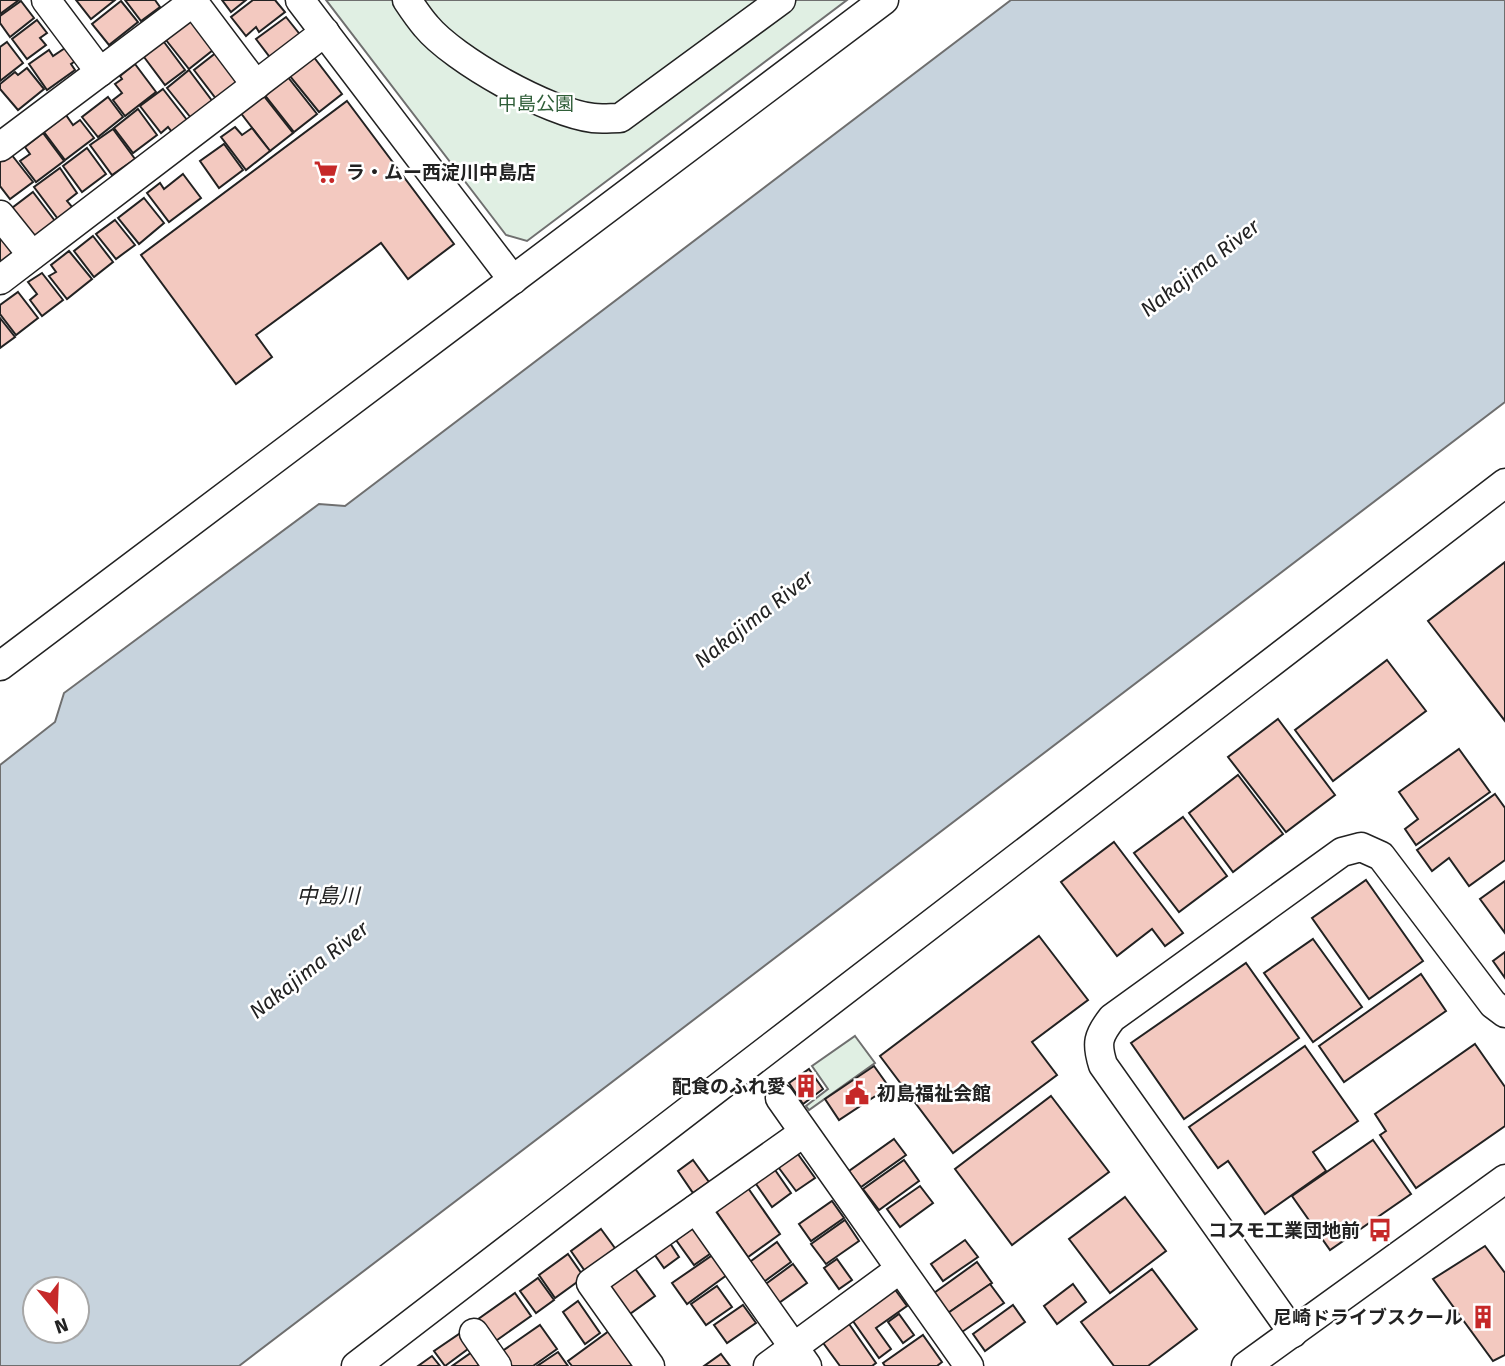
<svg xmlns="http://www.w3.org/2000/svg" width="1505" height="1366" viewBox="0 0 1505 1366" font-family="'Fira Sans','Noto Sans JP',sans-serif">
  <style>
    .green { fill: #e0efe3; stroke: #6f6f6f; stroke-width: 2 }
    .water { fill: #c7d3dd; stroke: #6f6f6f; stroke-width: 2; fill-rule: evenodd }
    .building { fill: #f3c9c0; stroke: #222; stroke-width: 2 }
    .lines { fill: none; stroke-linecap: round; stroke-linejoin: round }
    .minor-casing { stroke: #222; stroke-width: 31 }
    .minor { stroke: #fff; stroke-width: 28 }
    .labels { text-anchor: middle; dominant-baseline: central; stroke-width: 5; stroke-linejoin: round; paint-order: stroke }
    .park-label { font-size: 19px; fill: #2f5e38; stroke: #fff }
    .poi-label { font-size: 19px; font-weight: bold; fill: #222; stroke: #fff; text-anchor: end }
    .water-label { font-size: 21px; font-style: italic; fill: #222; stroke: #fff }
  </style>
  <rect width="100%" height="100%" fill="#fff"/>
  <g class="green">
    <path d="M326 0H847L527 241 506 235Z"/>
    <path d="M855 1036 875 1063 809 1110 806 1106 828 1089 812 1066Z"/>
  </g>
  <path class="water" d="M1011 0H1505V402L239 1366H0V765L55 722 64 693 319 504 345 506ZM35 1289H77V1331H35Z"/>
  <g class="building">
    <path d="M0 0H19L0 14Z"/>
    <path d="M76 0H115L91 19Z"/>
    <path d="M125 0H155L160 7 141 21Z"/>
    <path d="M222 0H246L231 12Z"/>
    <path d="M253 0H275L285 12 259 32 256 27 246 36 231 17Z"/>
    <path d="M21 1 34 18 10 37 0 23V16Z"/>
    <path d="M121 1 138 22 109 45 92 24Z"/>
    <path d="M286 17 302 37 272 60 256 39Z"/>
    <path d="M37 20 47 33 40 38 46 45 27 59 12 39Z"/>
    <path d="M190 20 213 50 189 69 166 40Z"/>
    <path d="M161 38 185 70 165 85 144 57 152 50 151 46Z"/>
    <path d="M7 42 23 63 0 81V47Z"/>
    <path d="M71 44 81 57 71 64 75 70 47 90 29 64 49 50 53 56Z"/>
    <path d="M217 52 240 82 217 100 194 70Z"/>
    <path d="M313 56 342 94 319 112 289 75Z"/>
    <path d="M135 64 156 92 125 116 113 100 122 93 115 84 122 79 120 76Z"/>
    <path d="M27 68 44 89 18 110 0 89V84L15 72 18 75Z"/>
    <path d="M189 70 213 102 191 118 167 88Z"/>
    <path d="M287 76 317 114 294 132 264 94Z"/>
    <path d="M163 89 187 120 172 132 168 127 161 133 140 106Z"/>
    <path d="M263 95 293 133 270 151 240 112Z"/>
    <path d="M108 97 123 117 98 137 82 117Z"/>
    <path d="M347 101 454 244 408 279 381 243 256 335 272 357 236 384 141 255Z"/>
    <path d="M138 109 157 135 133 153 114 128Z"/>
    <path d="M66 115 73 125 80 120 94 138 65 160 44 132Z"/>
    <path d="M235 127 242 135 252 128 270 151 246 170 221 137Z"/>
    <path d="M113 129 135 159 112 175 90 145Z"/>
    <path d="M43 133 64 161 36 182 20 161 30 154 25 147Z"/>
    <path d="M224 144 243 170 219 188 200 161Z"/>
    <path d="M87 148 106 174 82 192 63 166Z"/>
    <path d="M11 154 33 182 10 199 0 186V162Z"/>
    <path d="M60 168 77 193 67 201 73 208 58 219 34 187Z"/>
    <path d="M183 174 201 198 169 222 147 193 160 183 164 189Z"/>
    <path d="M33 192 55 221 35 237 12 208Z"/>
    <path d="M144 198 164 223 139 244 118 218Z"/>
    <path d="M115 220 135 245 116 259 96 234Z"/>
    <path d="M0 228 17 251 0 264Z"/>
    <path d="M93 236 113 262 94 277 74 251Z"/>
    <path d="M69 251 92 279 67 299 49 276 56 272 51 265Z"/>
    <path d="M42 273 63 300 42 316 30 300 37 294 28 282Z"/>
    <path d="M18 292 38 318 16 335 0 314V305Z"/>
    <path d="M0 318 15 337 0 348Z"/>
    <path d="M1505 562V721L1428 621Z"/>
    <path d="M1387 660 1426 711 1333 781 1295 730Z"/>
    <path d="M1278 719 1335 795 1286 832 1228 757Z"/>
    <path d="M1459 749 1490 792 1416 845 1405 829 1418 819 1399 792Z"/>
    <path d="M1238 775 1283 834 1233 872 1189 813Z"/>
    <path d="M1495 794 1505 808V860L1469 886 1449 858 1432 871 1417 850Z"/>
    <path d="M1183 817 1227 876 1179 912 1134 853Z"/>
    <path d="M1114 842 1183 933 1165 946 1152 929 1117 956 1061 882Z"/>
    <path d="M1366 880 1423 961 1369 999 1312 918Z"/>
    <path d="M1505 881V933L1480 899Z"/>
    <path d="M1039 936 1088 1000 1032 1042 1057 1075 953 1153 880 1056Z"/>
    <path d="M1313 939 1362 1007 1313 1042 1264 973Z"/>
    <path d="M1505 952V978L1493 961Z"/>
    <path d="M1246 963 1299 1038 1184 1119 1131 1043Z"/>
    <path d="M1421 974 1446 1011 1344 1082 1319 1046Z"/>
    <path d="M1475 1044 1505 1087V1126L1416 1188 1380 1135 1386 1131 1375 1114Z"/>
    <path d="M1305 1046 1358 1121 1313 1152 1326 1171 1265 1214 1228 1161 1218 1168 1189 1127Z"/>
    <path d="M874 1066 889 1087 839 1120 825 1099Z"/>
    <path d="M809 1069 823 1089 803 1104 789 1083Z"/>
    <path d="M1051 1096 1109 1172 1012 1245 955 1169Z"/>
    <path d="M894 1139 906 1155 861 1187 849 1171Z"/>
    <path d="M1373 1140 1411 1194 1330 1250 1292 1196Z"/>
    <path d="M795 1150 815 1178 796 1191 776 1164Z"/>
    <path d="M693 1160 709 1182 693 1193 678 1171Z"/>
    <path d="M904 1160 919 1181 879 1210 863 1189Z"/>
    <path d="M773 1167 791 1193 772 1207 754 1181Z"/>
    <path d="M920 1186 933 1203 900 1227 887 1209Z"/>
    <path d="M748 1188 780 1234 748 1257 716 1211Z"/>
    <path d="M1125 1197 1166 1251 1110 1293 1069 1239Z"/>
    <path d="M832 1201 844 1218 811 1241 799 1224Z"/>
    <path d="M845 1220 859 1241 826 1264 811 1244Z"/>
    <path d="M699 1224 717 1249 694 1265 676 1240Z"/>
    <path d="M601 1229 620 1255 589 1277 571 1251Z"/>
    <path d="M668 1240 679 1257 664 1268 652 1251Z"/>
    <path d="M965 1240 978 1257 943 1281 931 1264Z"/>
    <path d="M777 1242 791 1262 761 1284 747 1264Z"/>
    <path d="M1485 1246 1505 1273V1355L1493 1361 1433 1279Z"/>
    <path d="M717 1252 731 1272 687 1304 672 1283Z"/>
    <path d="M568 1254 584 1277 555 1298 539 1275Z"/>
    <path d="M837 1259 852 1280 839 1289 824 1268Z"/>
    <path d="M977 1262 992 1283 948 1313 934 1293Z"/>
    <path d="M631 1263 655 1296 627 1316 604 1283Z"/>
    <path d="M793 1264 807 1283 776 1305 763 1286Z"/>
    <path d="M1152 1269 1197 1329 1148 1366H1114L1081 1322Z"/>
    <path d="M538 1278 554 1300 536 1313 520 1291Z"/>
    <path d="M891 1284 907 1306 876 1328 891 1349 879 1358 848 1314Z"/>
    <path d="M990 1284 1004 1303 962 1332 948 1313Z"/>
    <path d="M1073 1284 1086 1302 1057 1324 1044 1306Z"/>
    <path d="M717 1286 732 1307 706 1325 691 1304Z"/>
    <path d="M515 1293 531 1316 490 1345 474 1322Z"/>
    <path d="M578 1301 600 1333 585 1344 563 1312Z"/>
    <path d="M743 1305 756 1323 727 1343 714 1325Z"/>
    <path d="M1013 1305 1025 1322 985 1351 973 1334Z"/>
    <path d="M899 1314 914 1335 903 1343 888 1322Z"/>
    <path d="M847 1321 876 1363 872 1366H840L821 1340Z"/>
    <path d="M540 1325 557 1349 533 1366H511L501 1352Z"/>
    <path d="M609 1331 633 1366H572L568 1361Z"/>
    <path d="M462 1332 472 1346 445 1366 434 1351Z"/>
    <path d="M923 1335 942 1362 937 1366H885L883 1363Z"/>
    <path d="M475 1350 486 1366H452Z"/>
    <path d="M558 1352 568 1366H537Z"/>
    <path d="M721 1354 730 1366H704Z"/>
    <path d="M432 1356 440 1366H418Z"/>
  </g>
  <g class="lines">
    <g class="minor-casing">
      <g id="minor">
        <path d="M46 0 100 72"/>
        <path d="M192 0 256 85"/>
        <path d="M300 0 513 280"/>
        <path d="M407 0C413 9 419 18 426 26 454 60 549 113 593 118 602 119 611 118 620 118L781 0"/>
        <path d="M0 147 193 2"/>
        <path d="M0 215 32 255"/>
        <path d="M0 280 325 32"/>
        <path d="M0 666 884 0"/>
        <path d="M780 1098 969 1366"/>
        <path d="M696 1209 807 1366"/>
        <path d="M474 1333 497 1366"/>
        <path d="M1293 1333 1103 1065C1096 1043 1098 1036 1112 1018L1342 852 1361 847 1381 856 1493 1004 1505 1013"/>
        <path d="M356 1366 1505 483"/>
        <path d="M650 1366 591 1283 803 1133"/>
        <path d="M768 1366 900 1269"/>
        <path d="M1246 1366 1505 1179"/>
      </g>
    </g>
    <use href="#minor" class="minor"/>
  </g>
  <defs>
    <g id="supermarket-bare" transform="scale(1.89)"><path d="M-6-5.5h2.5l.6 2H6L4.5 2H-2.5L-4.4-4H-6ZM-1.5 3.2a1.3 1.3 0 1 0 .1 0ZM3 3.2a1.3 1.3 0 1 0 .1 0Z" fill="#c62828" stroke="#fff" stroke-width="2.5" paint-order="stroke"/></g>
    <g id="building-bare" transform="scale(1.89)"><path d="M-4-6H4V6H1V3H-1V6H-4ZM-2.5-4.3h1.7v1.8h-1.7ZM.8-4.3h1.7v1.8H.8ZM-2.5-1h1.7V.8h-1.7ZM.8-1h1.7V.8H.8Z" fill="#c62828" stroke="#fff" stroke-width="2.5" paint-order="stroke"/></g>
    <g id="civic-bare" transform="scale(1.89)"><path d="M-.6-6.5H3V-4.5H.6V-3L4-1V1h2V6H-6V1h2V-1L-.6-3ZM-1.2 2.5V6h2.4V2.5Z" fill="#c62828" stroke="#fff" stroke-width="2.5" paint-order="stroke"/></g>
    <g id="bus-bare" transform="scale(1.89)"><path d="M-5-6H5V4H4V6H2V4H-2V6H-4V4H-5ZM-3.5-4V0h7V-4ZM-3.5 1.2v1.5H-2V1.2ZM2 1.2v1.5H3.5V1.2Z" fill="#c62828" stroke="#fff" stroke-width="2.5" paint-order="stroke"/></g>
  </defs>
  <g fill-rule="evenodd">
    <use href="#supermarket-bare" x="326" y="172"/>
    <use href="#building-bare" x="806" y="1086"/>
    <use href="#civic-bare" x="857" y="1093"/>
    <use href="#bus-bare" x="1380" y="1230"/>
    <use href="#building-bare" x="1483" y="1317"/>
  </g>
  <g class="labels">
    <g class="park-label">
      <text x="536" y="103">中島公園</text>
    </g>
    <g class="poi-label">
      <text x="346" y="172" text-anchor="start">ラ・ムー西淀川中島店</text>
      <text x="786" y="1086">配食のふれ愛</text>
      <text x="877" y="1093" text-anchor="start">初島福祉会館</text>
      <text x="1360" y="1230">コスモ工業団地前</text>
      <text x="1463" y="1317">尼崎ドライブスクール</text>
    </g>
    <g class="water-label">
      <text transform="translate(1200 268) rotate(-38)">Nakajima River</text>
      <text transform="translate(754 619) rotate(-38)">Nakajima River</text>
      <text x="328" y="896">中島川</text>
      <text transform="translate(309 970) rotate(-38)">Nakajima River</text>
    </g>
  </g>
  <g transform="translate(56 1310) rotate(161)"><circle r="33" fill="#ffffff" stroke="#a7a7a7" stroke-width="2"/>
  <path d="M0-5L12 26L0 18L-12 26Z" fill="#c62828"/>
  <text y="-10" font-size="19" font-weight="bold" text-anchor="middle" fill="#222222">N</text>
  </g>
</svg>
